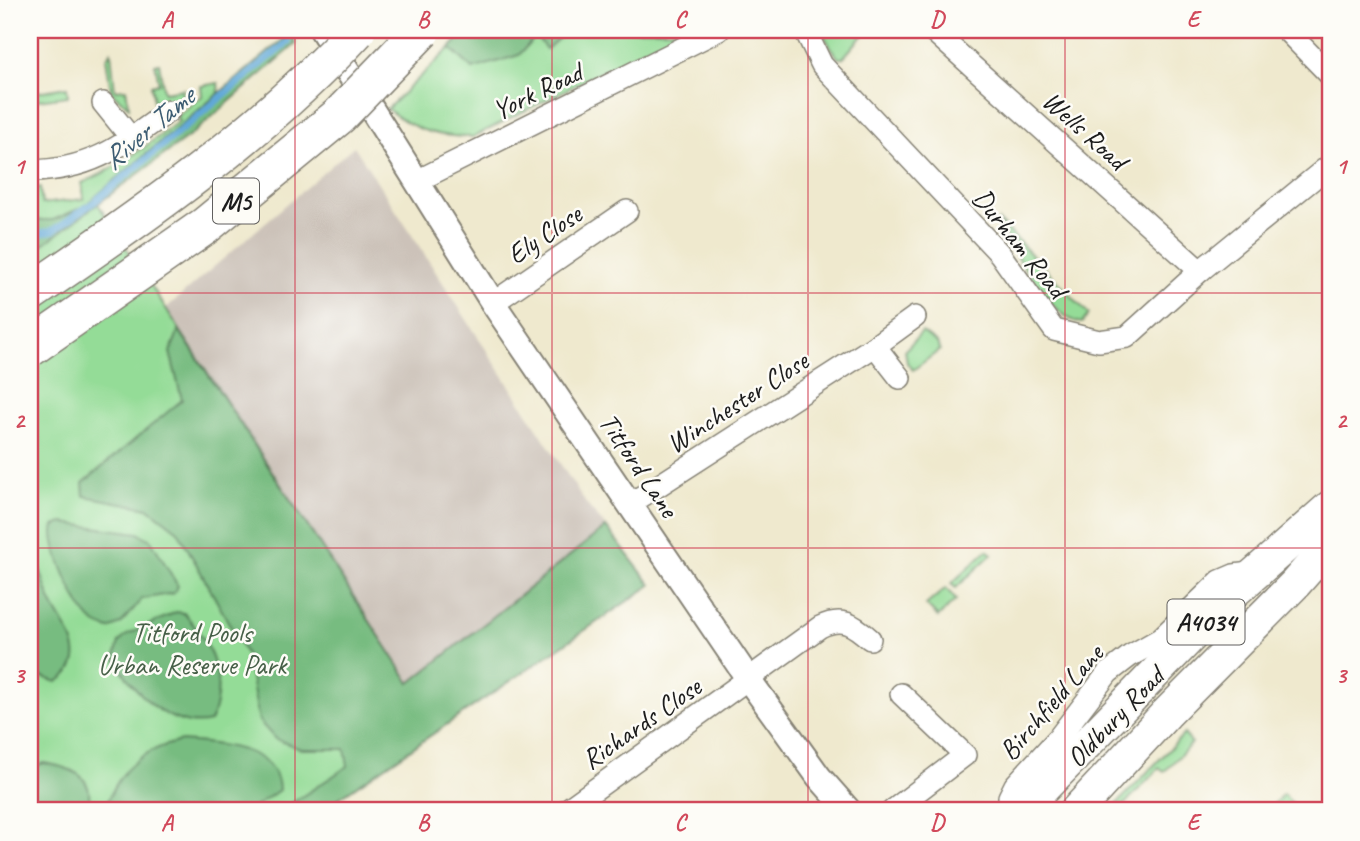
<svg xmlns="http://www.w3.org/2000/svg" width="1360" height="841" viewBox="0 0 1360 841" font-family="Caveat,sans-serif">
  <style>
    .industrial { fill: #ccc2b9 }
    .green { fill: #94dc97; stroke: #587c5a; stroke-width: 2 }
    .forest { fill: #77bc80; stroke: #4a6c4e; stroke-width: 2 }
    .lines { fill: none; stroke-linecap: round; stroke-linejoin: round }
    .stream { stroke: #61a8d8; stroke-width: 7 }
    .minor-casing { stroke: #868275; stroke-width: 24 }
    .tertiary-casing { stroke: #868275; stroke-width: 28 }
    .primary-casing { stroke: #868275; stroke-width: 35 }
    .minor { stroke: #fff; stroke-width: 21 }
    .tertiary { stroke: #fff; stroke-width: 24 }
    .primary { stroke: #fff; stroke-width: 32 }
    .motorway-bridge-casing { stroke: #868275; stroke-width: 40; stroke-linecap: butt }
    .motorway-bridge { stroke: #fff; stroke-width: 37 }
    .grid { fill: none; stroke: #d1495b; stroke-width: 2; stroke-opacity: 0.55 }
    .labels { text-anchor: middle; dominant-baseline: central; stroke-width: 5; stroke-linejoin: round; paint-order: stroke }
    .shield { fill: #fdfcf7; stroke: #605f5e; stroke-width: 2 }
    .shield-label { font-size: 26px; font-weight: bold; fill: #1c1c1c }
    .street-label { font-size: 28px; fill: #1c1c1c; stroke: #fdfcf7 }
    .park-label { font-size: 28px; fill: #465f47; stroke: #fdfcf7 }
    .water-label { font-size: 30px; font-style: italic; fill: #3b5b71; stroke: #fdfcf7 }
    .neatline { fill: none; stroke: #d1495b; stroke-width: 2.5 }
    .grid-label { font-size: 23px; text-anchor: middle; font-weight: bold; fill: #d1495b }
  </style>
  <rect width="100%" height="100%" fill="#fdfcf7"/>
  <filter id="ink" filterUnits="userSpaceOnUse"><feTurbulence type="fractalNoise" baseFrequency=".0143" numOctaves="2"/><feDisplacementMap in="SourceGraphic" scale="14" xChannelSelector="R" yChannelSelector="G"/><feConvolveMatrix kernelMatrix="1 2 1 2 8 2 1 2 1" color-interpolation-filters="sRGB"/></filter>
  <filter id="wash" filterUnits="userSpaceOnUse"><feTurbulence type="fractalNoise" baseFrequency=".00686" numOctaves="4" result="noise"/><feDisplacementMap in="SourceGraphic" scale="28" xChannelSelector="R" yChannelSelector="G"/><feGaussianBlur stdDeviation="1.57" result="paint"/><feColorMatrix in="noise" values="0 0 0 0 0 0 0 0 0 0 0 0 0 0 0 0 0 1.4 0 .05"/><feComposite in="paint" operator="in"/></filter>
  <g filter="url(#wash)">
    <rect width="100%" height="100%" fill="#efe9ce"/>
    <path class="industrial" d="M354 146 587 505 606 527 410 684 165 309Z"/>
    <g class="green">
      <path d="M568 30H684L473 137C436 137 416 131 387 109L450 48 473 69 536 36 547 49Z"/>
      <path d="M867 30 843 58H838L821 31Z"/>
      <path d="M111 52 115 90 126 89 129 107 111 92 106 58Z"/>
      <path d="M159 63 164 92 183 89 181 98 170 107 162 98 154 103 151 85 159 83 155 64Z"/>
      <path d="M218 83 219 93 94 198 410 683 606 527 651 585 320 811H30V187L40 188 42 204 84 199 82 183C118 168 148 145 179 121L176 117 202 96 201 86Z"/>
      <path d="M67 87 68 96 30 101V93Z"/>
      <path d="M998 220 1089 314 1082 323C1054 322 1008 245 998 220Z"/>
      <path d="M922 332 937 343 940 350 913 370 907 363 905 350Z"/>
      <path d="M987 550 992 554 956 588 951 584Z"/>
      <path d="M946 588 956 600 938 617 926 605Z"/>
      <path d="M1184 734 1192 743 1164 772 1159 768 1118 811H1110Z"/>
      <path d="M1283 794 1299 810 1297 811H1268Z"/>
    </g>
    <g class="forest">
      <path d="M467 30H568L546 49 536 36 519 55 473 69 450 48Z"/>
      <path d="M291 33 296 44 191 135 30 254V220H53L83 207Z"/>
      <path d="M179 330 410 683 606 527 651 585 320 811H280L348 766 345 749H301L275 739 259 721 247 656 178 531 148 508 84 496 83 483 182 400 170 352Z"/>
      <path d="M63 523 138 533 151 540 178 586 174 593 142 599 121 624 109 629C100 626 92 623 86 614 74 599 48 543 54 526Z"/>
      <path d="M30 544C39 562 43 582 51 601 63 628 96 658 57 682L30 673Z"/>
      <path d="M176 612 184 613C212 645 228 681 210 722 171 732 130 690 115 657L119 642 127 635Z"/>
      <path d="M182 741C214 743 278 746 279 790L249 811H104C117 772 140 749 182 741Z"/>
      <path d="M44 763C74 768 97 777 87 811H30V768Z"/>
    </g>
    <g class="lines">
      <path class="stream" d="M30 236 54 230 94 202 288 42"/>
    </g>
  </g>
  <g filter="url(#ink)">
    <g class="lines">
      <g class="minor-casing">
        <g id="minor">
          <path d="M805 30 822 65 1000 254 1054 330 1099 341 1127 337 1200 271 1330 165"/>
          <path d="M932 30 1200 271"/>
          <path d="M1286 30 1330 75"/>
          <path d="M103 103 132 139"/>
          <path d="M30 171C92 170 121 146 169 111"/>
          <path d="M417 181 719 30"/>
          <path d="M493 303 627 211"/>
          <path d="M900 378 875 346 915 317"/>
          <path d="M630 504 875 346"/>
          <path d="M565 811 820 627C842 616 853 624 870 639"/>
          <path d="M892 811 965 755 901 694"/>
          <path d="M1009 811V797L1015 785 1059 737 1108 673 1130 656 1160 639 1220 581 1234 575 1250 573"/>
        </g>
      </g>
      <g class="tertiary-casing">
        <path id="tertiary" d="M322 30 493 303 749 680 819 777 849 811"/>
      </g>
      <g class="primary-casing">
        <g id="primary">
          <path d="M1021 811 1234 592 1330 507"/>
          <path d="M1076 811 1166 714 1294 585 1330 544"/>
        </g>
      </g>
      <use href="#minor" class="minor"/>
      <use href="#tertiary" class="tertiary"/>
      <use href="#primary" class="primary"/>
      <g class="motorway-bridge-casing">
        <g id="motorway-bridge">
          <path d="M30 293C146 214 261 134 357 30"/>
          <path d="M30 348 205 226 339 116 422 30"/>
        </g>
      </g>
      <use href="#motorway-bridge" class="motorway-bridge"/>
    </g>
  </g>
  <path class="grid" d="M295 30V811M552 30V811M808 30V811M1065 30V811M30 293H1330M30 548H1330"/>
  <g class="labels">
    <g class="shield">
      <rect x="213" y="178.5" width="46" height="45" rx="5"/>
      <rect x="1167.5" y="599.5" width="77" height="45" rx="5"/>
    </g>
    <g class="shield-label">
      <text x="236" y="201">M5</text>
      <text x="1206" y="622">A4034</text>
    </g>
    <g class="street-label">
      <text transform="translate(537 91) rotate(-26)">York Road</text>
      <text transform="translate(1085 130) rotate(42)">Wells Road</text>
      <text transform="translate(544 234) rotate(-34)">Ely Close</text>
      <text transform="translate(1020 243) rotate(51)">Durham Road</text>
      <text transform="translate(737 402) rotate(-33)">Winchester Close</text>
      <text transform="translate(639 465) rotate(56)">Titford Lane</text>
      <text transform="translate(1051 702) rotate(-49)">Birchfield Lane</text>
      <text transform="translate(1115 717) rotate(-46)">Oldbury Road</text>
      <text transform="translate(641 723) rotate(-35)">Richards Close</text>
    </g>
    <g class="park-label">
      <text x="192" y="632">Titford Pools<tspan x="192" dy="32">Urban Reserve Park</tspan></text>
    </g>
    <g class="water-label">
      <text transform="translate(148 128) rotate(-40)">River Tame</text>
    </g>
  </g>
  <rect width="1360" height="841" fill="none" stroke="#fdfcf7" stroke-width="77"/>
  <rect x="38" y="38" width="1284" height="764" class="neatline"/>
  <g class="grid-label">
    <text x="167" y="27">A</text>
    <text x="423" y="27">B</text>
    <text x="680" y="27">C</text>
    <text x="937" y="27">D</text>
    <text x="1193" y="27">E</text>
    <text x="19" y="174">1</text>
    <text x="1341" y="174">1</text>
    <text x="19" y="428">2</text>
    <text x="1341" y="428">2</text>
    <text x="19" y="683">3</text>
    <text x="1341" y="683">3</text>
    <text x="167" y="830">A</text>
    <text x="423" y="830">B</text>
    <text x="680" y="830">C</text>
    <text x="937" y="830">D</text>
    <text x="1193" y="830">E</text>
  </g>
</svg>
